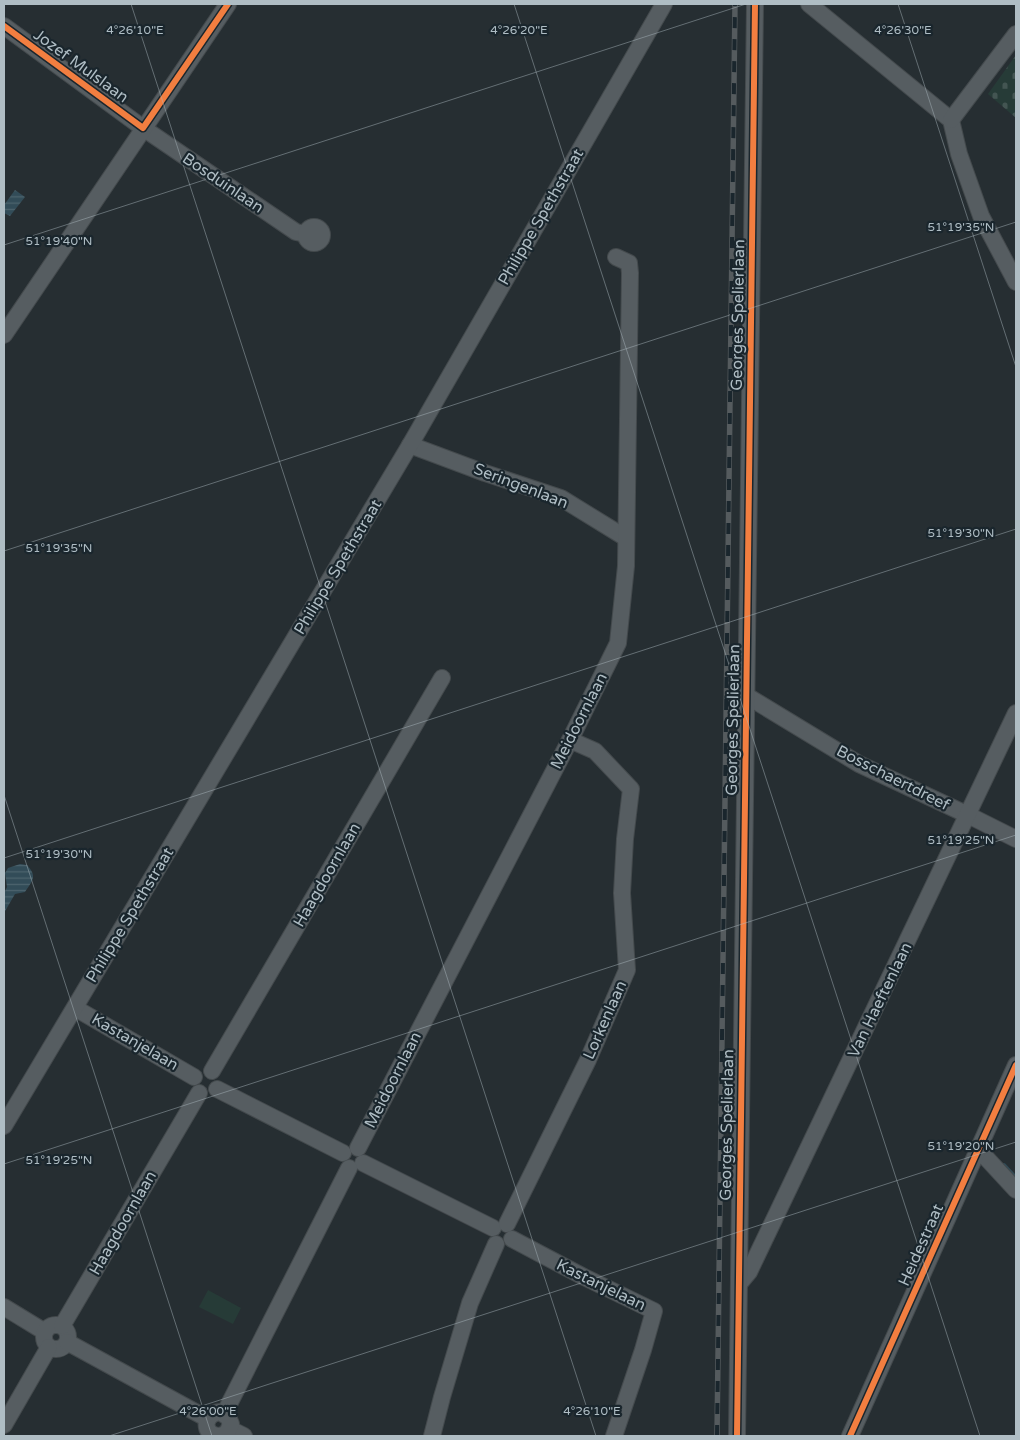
<svg xmlns="http://www.w3.org/2000/svg" width="1020" height="1440" viewBox="0 0 1020 1440" font-family="'Varela Round',sans-serif">
  <style>
    .cemetery { fill: url(#cemetery-stones) }
    .pitch { fill: #263b37 }
    .water { fill: url(#water-rules) }
    .lines { fill: none; stroke-linecap: round; stroke-linejoin: round }
    .stream { stroke: #324c58; stroke-width: 4 }
    .minor-casing { stroke: #444a4d; stroke-width: 18 }
    .minor { stroke: #565d61; stroke-width: 16 }
    .rail-casing { stroke: #555b5e; stroke-width: 5.5 }
    .rail { stroke: #1a262d; stroke-width: 4; stroke-dasharray: 11; stroke-linecap: butt }
    .cycleway-casing { stroke: #1a262d; stroke-width: 9 }
    .cycleway { stroke: #f27e40; stroke-width: 6 }
    .ticks { fill: none; stroke: #afbdc4; stroke-width: 1; stroke-opacity: 0.45 }
    .labels { text-anchor: middle; dominant-baseline: central; stroke-width: 4.5; stroke-linejoin: round; paint-order: stroke }
    .street-label { font-size: 16px; fill: #afbdc4; stroke: #1a262d }
    .ticks-label { font-size: 12px; text-anchor: middle; fill: #afbdc4; stroke: #1a262d; stroke-width: 4.5; stroke-linejoin: round; paint-order: stroke }
  </style>
  <defs>
    <pattern id="cemetery-stones" width="16" height="16" patternUnits="userSpaceOnUse" patternTransform="scale(1.25)"><rect width="16" height="16" fill="#263b37"/><path d="M2 7V4a2 2 0 0 1 4 0v3zM10 15v-3a2 2 0 0 1 4 0v3z" fill="#435552"/></pattern>
    <pattern id="water-rules" width="6" height="5" patternUnits="userSpaceOnUse" patternTransform="scale(1.25)"><rect width="6" height="5" fill="#324c58"/><path d="M0 2.5h6" fill="none" stroke="#4d646e"/></pattern>
  </defs>
  <rect width="100%" height="100%" fill="#262e32"/>
  <path class="cemetery" d="M1016 55V118L988 94Z"/>
  <path class="pitch" d="M208 1290 241 1308 233 1324 199 1307Z"/>
  <g class="water">
    <path d="M15 190 25 197 10 216 4 213V205Z"/>
    <path d="M20 864 27 865C38 877 32 881 25 892L15 894 4 913V893L7 887 5 873 8 868Z"/>
  </g>
  <g class="lines">
    <path class="stream" d="M1004 1165 1016 1178"/>
    <g class="minor-casing">
      <g id="minor">
        <path d="M809 4 951 120 959 154 981 216 1016 282"/>
        <path d="M4 26 143 128 296 232 306 234"/>
        <path d="M951 120 1016 34"/>
        <circle cx="314" cy="235" r="8"/>
        <path d="M4 335 228 4"/>
        <path d="M410 445 485 473 561 498 626 538"/>
        <path d="M747 696 859 764 968 815 1016 839"/>
        <path d="M75 1008 194 1077"/>
        <path d="M212 1071 442 678"/>
        <path d="M217 1089 343 1153"/>
        <path d="M4 1126 410 445 664 4"/>
        <path d="M358 1148 570 740 618 643 626 566 630 273 629 263 616 257"/>
        <path d="M979 1150 1016 1190"/>
        <path d="M363 1163 493 1228"/>
        <path d="M507 1224 588 1060 627 970 622 893 625 839 631 789 595 751 570 740"/>
        <path d="M512 1239 584 1277 654 1311 643 1350 614 1436"/>
        <path d="M739 1284 749 1272 1016 713"/>
        <path d="M4 1307 45 1332"/>
        <circle cx="56" cy="1337" r="12"/>
        <path d="M62 1326 199 1093"/>
        <path d="M67 1342 208 1419"/>
        <path d="M224 1414 349 1168"/>
        <path d="M4 1425 49 1347"/>
        <path d="M230 1429 244 1436"/>
        <path d="M218 1436C202 1434 203 1414 220 1412L228 1417 231 1424 227 1433 220 1436"/>
        <path d="M432 1436 442 1397 470 1303 496 1244"/>
        <path d="M737 1436 755 4"/>
        <path d="M850 1436 1016 1065"/>
      </g>
    </g>
    <use href="#minor" class="minor"/>
    <g class="rail-casing">
      <path id="rail" d="M717 1436 735 4"/>
    </g>
    <use href="#rail" class="rail"/>
    <g class="cycleway-casing">
      <g id="cycleway">
        <path d="M4 26 143 128 228 4"/>
        <path d="M737 1436 755 4"/>
        <path d="M850 1436 1016 1065"/>
      </g>
    </g>
    <use href="#cycleway" class="cycleway"/>
  </g>
  <path class="ticks" d="M131 4 596 1436M514 4 980 1436M898 4 1016 367M4 245 746 4M4 551 1016 222M4 795 212 1436M4 858 1016 529M4 1164 1016 835M109 1436 1016 1142"/>
  <g class="labels">
    <g class="street-label">
      <text transform="translate(81 66) rotate(36)">Jozef Mulslaan</text>
      <text transform="translate(223 183) rotate(34)">Bosduinlaan</text>
      <text transform="translate(541 217) rotate(-60)">Philippe Spethstraat</text>
      <text transform="translate(738 315) rotate(-89)">Georges Spelierlaan</text>
      <text transform="translate(521 486) rotate(21)">Seringenlaan</text>
      <text transform="translate(338 567) rotate(-59)">Philippe Spethstraat</text>
      <text transform="translate(733 720) rotate(-89)">Georges Spelierlaan</text>
      <text transform="translate(579 721) rotate(-63)">Meidoornlaan</text>
      <text transform="translate(893 778) rotate(27)">Bosschaertdreef</text>
      <text transform="translate(327 875) rotate(-60)">Haagdoornlaan</text>
      <text transform="translate(130 915) rotate(-59)">Philippe Spethstraat</text>
      <text transform="translate(880 1000) rotate(-64)">Van Haeftenlaan</text>
      <text transform="translate(605 1020) rotate(-66)">Lorkenlaan</text>
      <text transform="translate(135 1042) rotate(30)">Kastanjelaan</text>
      <text transform="translate(393 1080) rotate(-63)">Meidoornlaan</text>
      <text transform="translate(727 1125) rotate(-89)">Georges Spelierlaan</text>
      <text transform="translate(123 1223) rotate(-60)">Haagdoornlaan</text>
      <text transform="translate(921 1245) rotate(-66)">Heidestraat</text>
      <text transform="translate(601 1285) rotate(26)">Kastanjelaan</text>
    </g>
  </g>
  <g class="ticks-label">
    <text x="135" y="34">4°26'10"E</text>
    <text x="519" y="34">4°26'20"E</text>
    <text x="903" y="34">4°26'30"E</text>
    <text x="961" y="231">51°19'35"N</text>
    <text x="59" y="245">51°19'40"N</text>
    <text x="961" y="537">51°19'30"N</text>
    <text x="59" y="552">51°19'35"N</text>
    <text x="961" y="844">51°19'25"N</text>
    <text x="59" y="858">51°19'30"N</text>
    <text x="961" y="1150">51°19'20"N</text>
    <text x="59" y="1164">51°19'25"N</text>
    <text x="208" y="1415">4°26'00"E</text>
    <text x="592" y="1415">4°26'10"E</text>
  </g>
  <rect width="1020" height="1440" fill="none" stroke="#afbdc4" stroke-width="10"/>
</svg>
